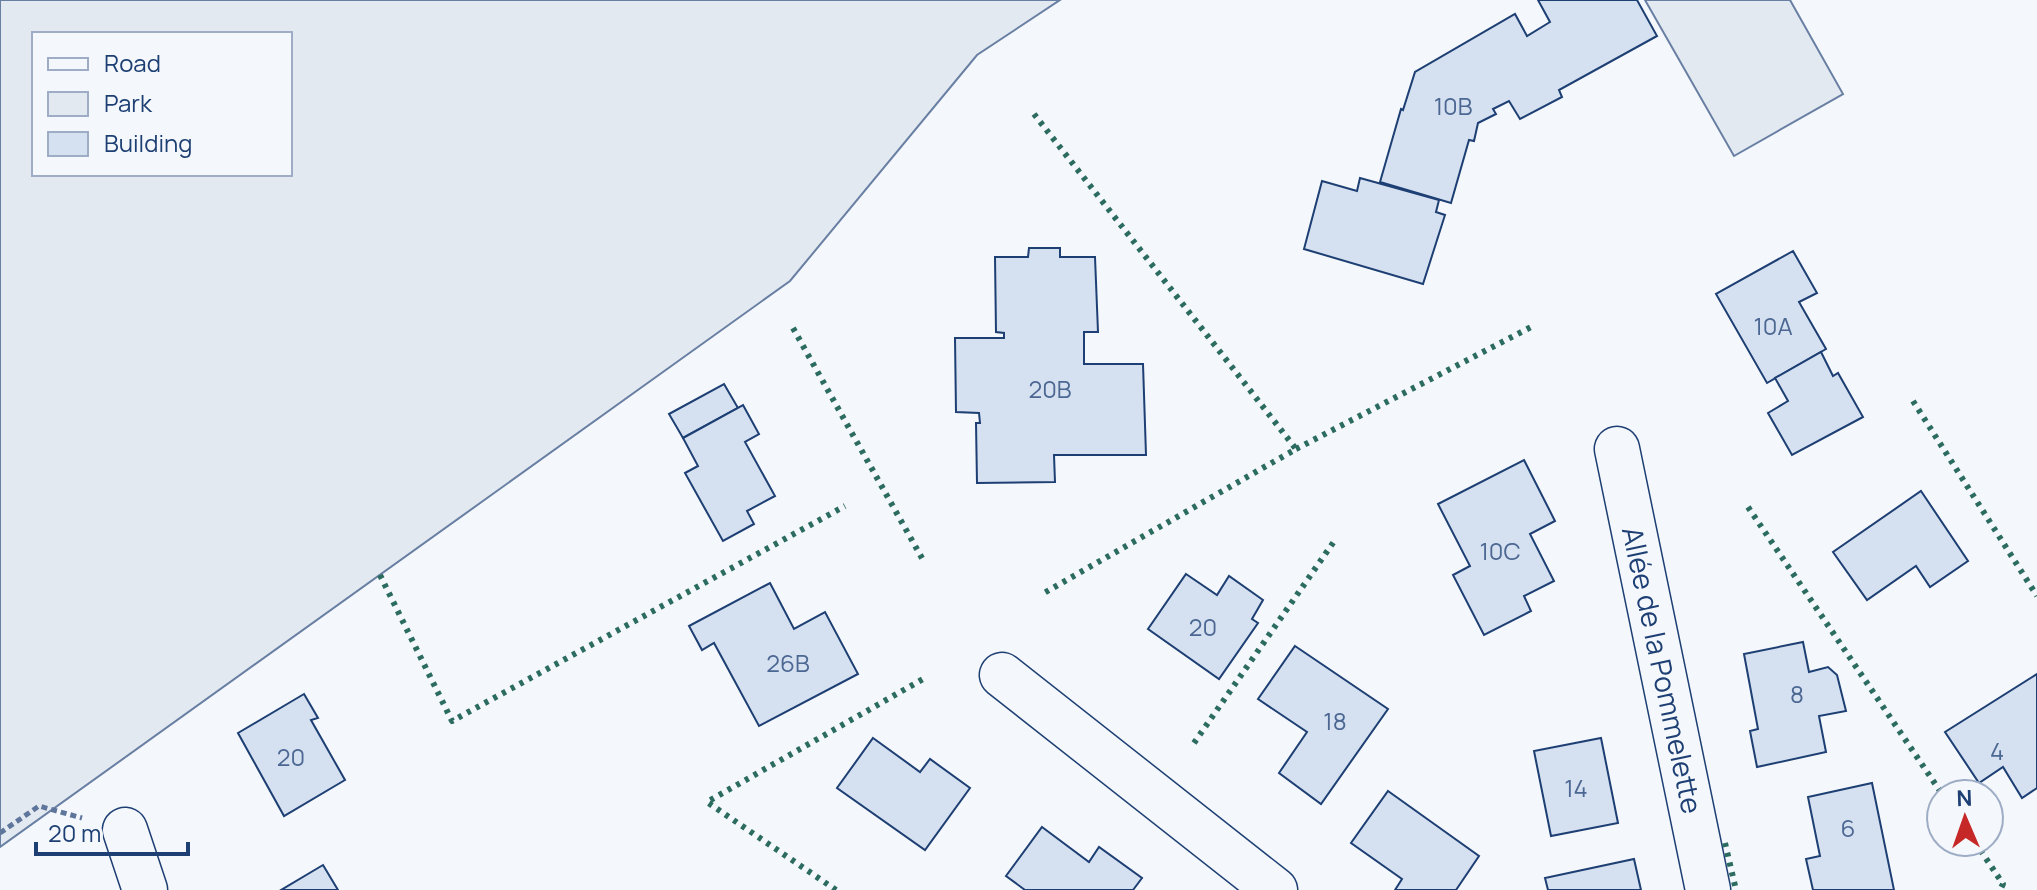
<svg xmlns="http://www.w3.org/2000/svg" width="2037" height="890" viewBox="0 0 2037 890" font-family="Manrope,sans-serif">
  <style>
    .green { fill: #e3e9f0; stroke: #687fa3; stroke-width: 2; fill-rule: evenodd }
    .building { fill: #d5e0f0; stroke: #1d3f73; stroke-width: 2 }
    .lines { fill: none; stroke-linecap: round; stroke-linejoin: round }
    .minor-casing { stroke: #1d3f73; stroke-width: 47 }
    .path { stroke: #5e769c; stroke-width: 5; stroke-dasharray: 6 4; stroke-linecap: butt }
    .minor { stroke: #f4f7fb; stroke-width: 44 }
    .hedge { stroke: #2c6c60; stroke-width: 6; stroke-dasharray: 4 6; stroke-linecap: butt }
    .labels { text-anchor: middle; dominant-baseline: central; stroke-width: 6; stroke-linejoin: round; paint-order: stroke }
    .number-label { font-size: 24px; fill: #4b6792 }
    .street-label { font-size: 28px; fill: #1d3f73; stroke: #f4f7fb }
  </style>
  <rect width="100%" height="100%" fill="#f4f7fb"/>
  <g class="green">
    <path d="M0 0H1060L977 55 790 281 0 847ZM290 34V174H34V34Z"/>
    <path d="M1645 0H1790L1843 94 1734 156Z"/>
  </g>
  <g class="building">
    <path d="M1538 0H1637L1657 36 1559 90 1562 97 1520 119 1509 101 1493 109 1496 114 1478 123 1474 141 1469 140 1451 203 1380 182 1401 109 1403 110 1415 72 1515 14 1527 36 1550 22Z"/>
    <path d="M1360 178 1439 200 1436 212 1445 215 1423 284 1304 249 1322 181 1357 191Z"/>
    <path d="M1029 248H1060V257H1095L1098 332H1084V364H1143L1146 455H1054L1055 482 977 483 976 423H980L979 413 956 412 955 338H1004V333L996 332 995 257H1028Z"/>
    <path d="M1793 251 1817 293 1799 302 1826 349 1767 383 1716 294Z"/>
    <path d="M1821 352 1833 376 1838 373 1863 417 1792 455 1768 413 1788 401 1775 378Z"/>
    <path d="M724 384 738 408 683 438 669 414Z"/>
    <path d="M743 405 759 434 745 442 775 496 747 511 754 524 723 541 685 473 698 466 683 438Z"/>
    <path d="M1524 460 1555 521 1530 534 1554 581 1524 596 1531 611 1484 635 1453 575 1470 566 1438 504Z"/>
    <path d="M1921 491 1968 561 1930 587 1916 566 1867 600 1833 552Z"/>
    <path d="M1186 574 1217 595 1229 576 1263 600 1252 619 1258 623 1219 679 1148 629Z"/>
    <path d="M770 583 794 629 825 612 858 674 759 726 714 643 702 650 689 626Z"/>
    <path d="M1803 642 1809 672 1828 667 1837 675 1846 711 1819 716 1826 752 1757 767 1750 731 1758 729 1744 654Z"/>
    <path d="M1295 646 1388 709 1321 804 1279 773 1307 732 1258 699Z"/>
    <path d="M2037 674V788L2022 798 2003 767 1979 783 1945 732Z"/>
    <path d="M304 694 318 718 311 720 345 780 284 816 238 733Z"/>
    <path d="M873 738 920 772 930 759 970 788 925 850 837 788Z"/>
    <path d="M1601 738 1618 823 1551 836 1534 751Z"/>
    <path d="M1872 783 1894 890H1813L1806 859 1820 856 1808 797Z"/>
    <path d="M1388 791 1479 856 1456 890H1395L1402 879 1351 843Z"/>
    <path d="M1042 827 1089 862 1099 847 1142 878 1133 890H1025L1006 876Z"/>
    <path d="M1634 859 1641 890H1548L1545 878Z"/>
    <path d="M323 865 338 890H281Z"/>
  </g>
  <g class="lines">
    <g class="minor-casing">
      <g id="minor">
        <path d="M1617 449 1708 890"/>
        <path d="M1002 675 1275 890"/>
        <path d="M125 830 145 890"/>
      </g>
    </g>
    <path class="path" d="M0 833 39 806 82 818"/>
    <use href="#minor" class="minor"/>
    <g class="hedge">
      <path d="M1034 114 1296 449 1044 593"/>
      <path d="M793 328 923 560"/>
      <path d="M1913 401 2037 596"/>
      <path d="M1296 449 1533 326"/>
      <path d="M1748 507 1942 794"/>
      <path d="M380 575 452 721 845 506"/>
      <path d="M1194 743 1335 540"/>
      <path d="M1975 842 2003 884 2000 890"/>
      <path d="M1725 843 1736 890"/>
      <path d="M836 890 707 802 923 679"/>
    </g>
  </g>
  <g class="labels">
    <g class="number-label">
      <text x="1453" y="105">10B</text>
      <text x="1773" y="325">10A</text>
      <text x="1050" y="388">20B</text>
      <text x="1500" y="550">10C</text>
      <text x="1203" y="626">20</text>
      <text x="788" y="662">26B</text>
      <text x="1797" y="693">8</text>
      <text x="1335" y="720">18</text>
      <text x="1997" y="750">4</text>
      <text x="291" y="756">20</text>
      <text x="1576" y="787">14</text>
      <text x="1848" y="827">6</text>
    </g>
    <g class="street-label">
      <text transform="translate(1663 670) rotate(78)">Allée de la Pommelette</text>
    </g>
  </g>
  <rect x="32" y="32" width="260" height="144" fill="#f4f7fb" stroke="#9eadc5" stroke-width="2"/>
  <rect x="48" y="58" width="40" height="12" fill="#f4f7fb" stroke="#9eadc5" stroke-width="2"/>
  <text x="104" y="72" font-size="24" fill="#1d3f73">Road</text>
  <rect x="48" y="92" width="40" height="24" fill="#e3e9f0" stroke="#9eadc5" stroke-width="2"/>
  <text x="104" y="112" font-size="24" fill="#1d3f73">Park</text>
  <rect x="48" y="132" width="40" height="24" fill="#d5e0f0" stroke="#9eadc5" stroke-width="2"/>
  <text x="104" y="152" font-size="24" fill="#1d3f73">Building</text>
  <g transform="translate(1965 818) rotate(358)"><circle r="38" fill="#f4f7fb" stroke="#9eadc5" stroke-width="2"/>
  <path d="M0-6L14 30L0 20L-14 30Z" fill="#c62828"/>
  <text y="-12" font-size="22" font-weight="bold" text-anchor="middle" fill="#1d3f73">N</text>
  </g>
  <path d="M36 842v12h152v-12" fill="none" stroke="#1d3f73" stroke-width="4"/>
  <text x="48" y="842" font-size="24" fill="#1d3f73" stroke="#f4f7fb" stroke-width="6" paint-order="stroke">20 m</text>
</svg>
